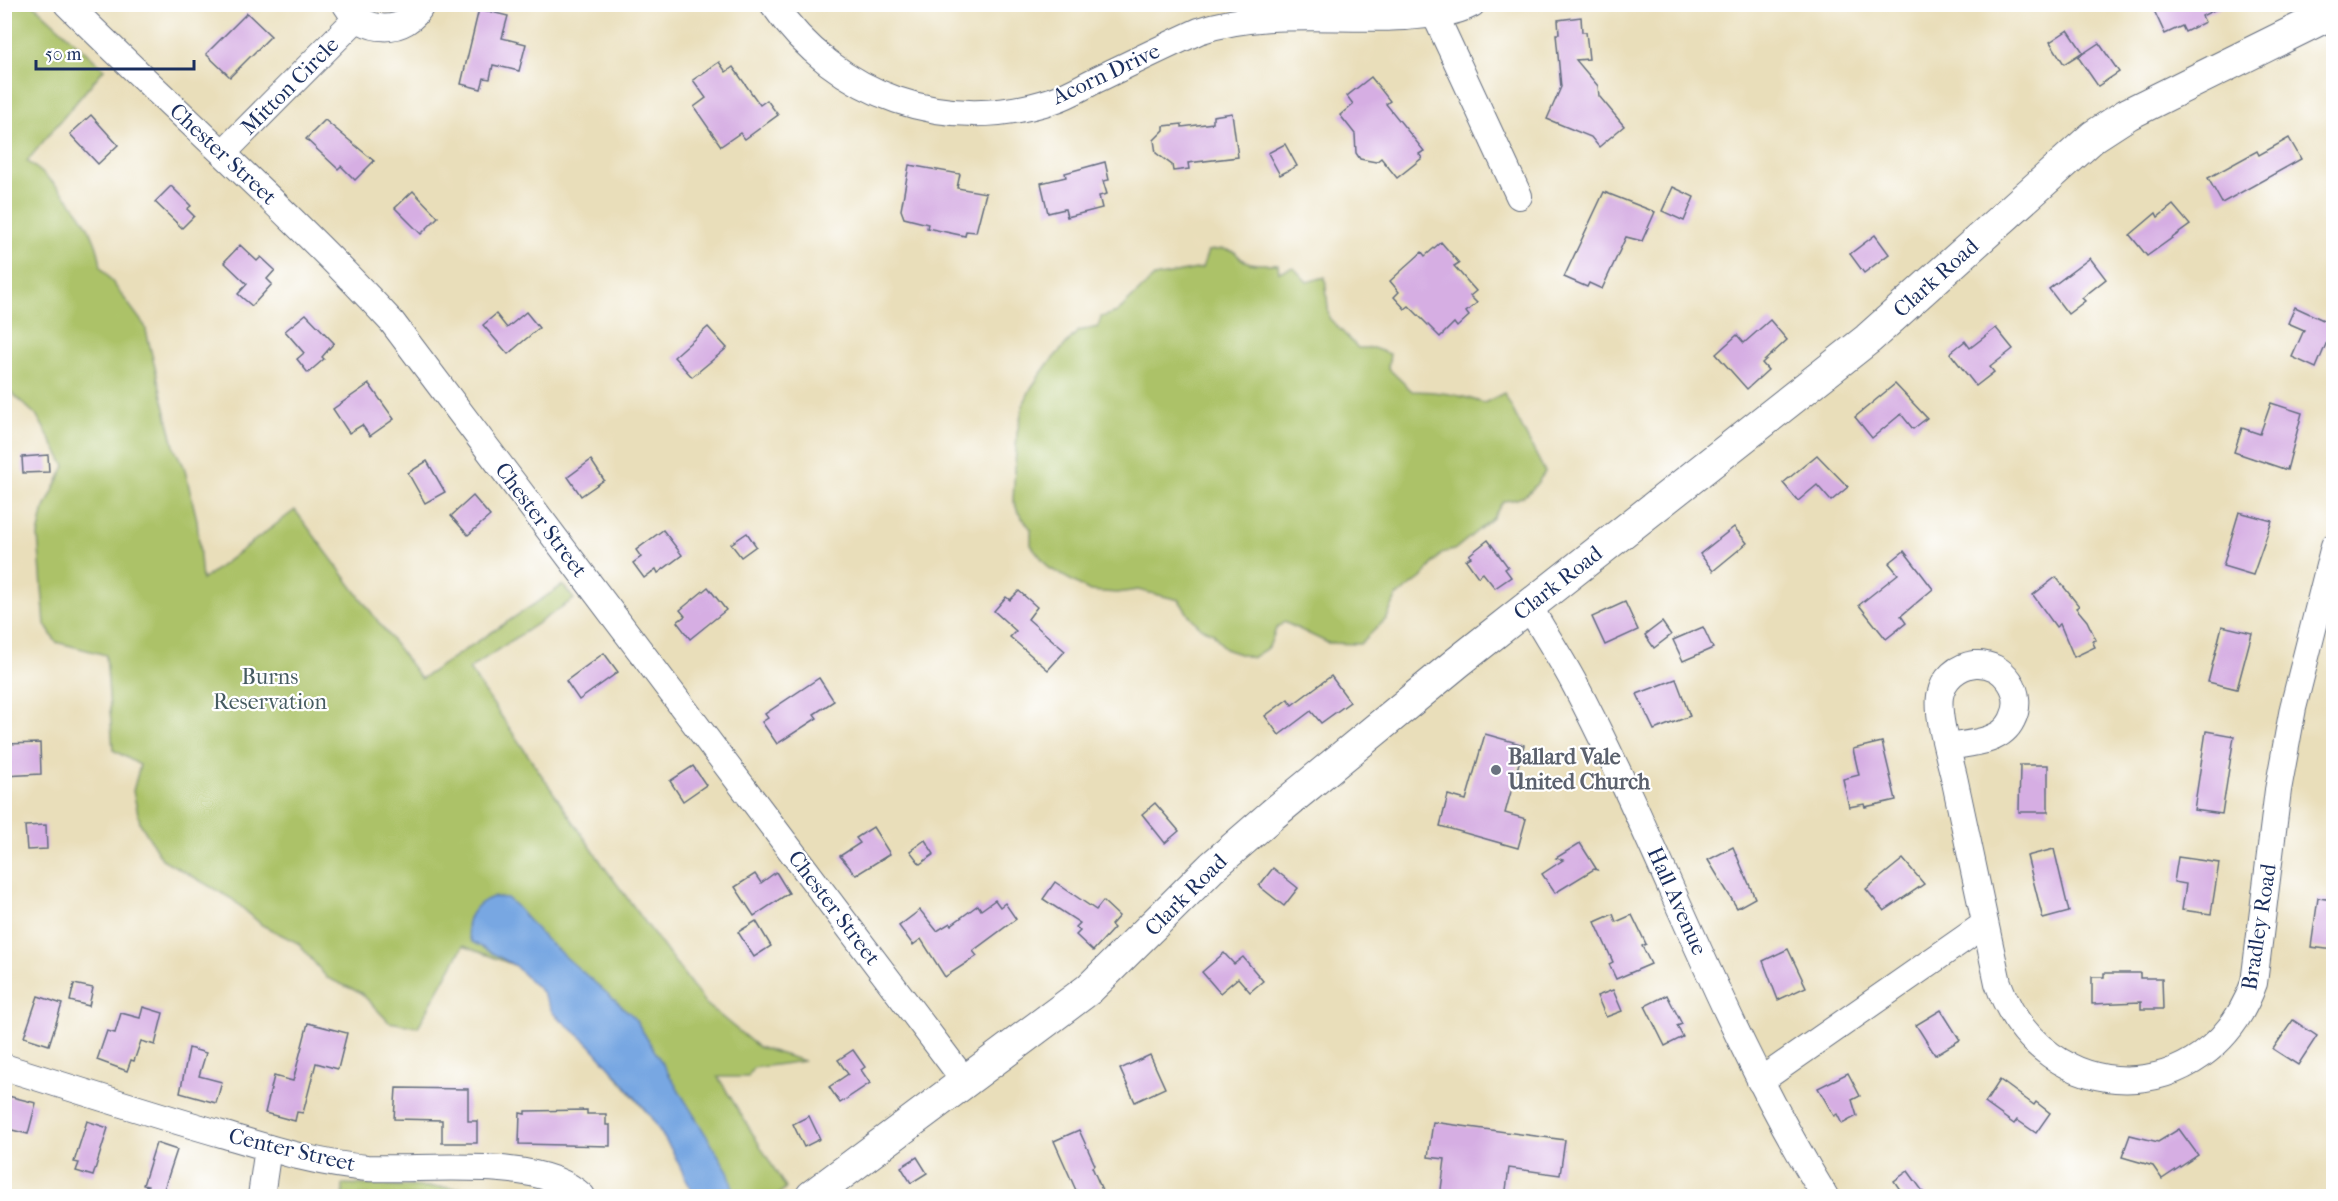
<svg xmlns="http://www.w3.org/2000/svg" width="2338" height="1201" viewBox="0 0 2338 1201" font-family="'IM FELL French Canon',serif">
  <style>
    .green { fill: #acc267; stroke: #647862; stroke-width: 1.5 }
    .water { fill: #78a7e2; stroke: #4a6ba0; stroke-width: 1.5 }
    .building { fill: #d6aee3 }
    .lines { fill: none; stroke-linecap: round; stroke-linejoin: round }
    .minor-casing { stroke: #636c7e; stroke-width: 28 }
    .major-casing { stroke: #636c7e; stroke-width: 34 }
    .minor { stroke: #fff; stroke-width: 26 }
    .major { stroke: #fff; stroke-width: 32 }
    .worship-dot { fill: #6b7280; stroke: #fff; stroke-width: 2 }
    .labels { text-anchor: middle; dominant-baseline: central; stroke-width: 4.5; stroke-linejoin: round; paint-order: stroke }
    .street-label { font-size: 22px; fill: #1b2f5e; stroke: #fff }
    .park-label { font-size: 22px; fill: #465b61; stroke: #fff }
    .worship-label { font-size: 22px; font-weight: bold; fill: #5b616d; stroke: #fff; text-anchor: start }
  </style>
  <rect width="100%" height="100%" fill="#fff"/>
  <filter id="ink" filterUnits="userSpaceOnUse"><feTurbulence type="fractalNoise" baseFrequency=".0167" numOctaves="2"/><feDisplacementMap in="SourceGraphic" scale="12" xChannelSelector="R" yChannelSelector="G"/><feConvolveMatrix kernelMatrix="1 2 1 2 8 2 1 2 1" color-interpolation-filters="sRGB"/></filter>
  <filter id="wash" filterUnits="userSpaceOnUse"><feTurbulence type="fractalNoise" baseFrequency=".008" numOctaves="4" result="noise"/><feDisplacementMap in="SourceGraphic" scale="24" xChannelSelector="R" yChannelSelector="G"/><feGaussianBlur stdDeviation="1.35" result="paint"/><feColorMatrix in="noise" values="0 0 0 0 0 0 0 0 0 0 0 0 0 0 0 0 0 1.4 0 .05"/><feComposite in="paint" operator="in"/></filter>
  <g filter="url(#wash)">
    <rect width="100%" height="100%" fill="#e9deba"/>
    <g class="green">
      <path d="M5 5H34L104 69 27 161C60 185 97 224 101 267L145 326 175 450 184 466 197 520 202 580 295 510 421 679 563 585 574 599 469 669 605 868 705 1003 758 1047 804 1061 753 1068 748 1077H718L786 1188 776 1196H699L685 1168 654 1121 614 1073 599 1048 522 968 463 946 418 1027 389 1022 361 993 327 978 298 943 262 925 232 899 162 859 140 823 133 791 140 765 113 750 106 655 56 642 45 625 38 536 43 512 65 466 37 416 5 387Z"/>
      <path d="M1223 249 1235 252C1247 268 1259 263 1278 264L1279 272 1293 267 1307 282 1325 277 1329 318 1358 348H1373L1390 354 1388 368 1412 391C1437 391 1459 394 1484 403L1504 393 1545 472C1532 491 1527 500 1503 501L1493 518 1454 550 1442 553 1421 578 1396 597 1387 618 1360 644 1328 643 1284 622 1276 629 1269 647 1252 658 1225 649 1213 633 1201 628 1188 614 1179 600 1138 590 1117 593 1090 591 1049 568 1031 545V529L1019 514 1013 500 1017 433 1023 405 1031 388 1047 365 1078 331 1098 327 1101 317 1117 312 1154 277 1202 268 1208 251Z"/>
      <path d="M343 1184 547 1191 557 1196H343Z"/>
    </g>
    <path class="water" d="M493 897 507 898 516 906 545 939 634 1017 728 1171 733 1189 731 1196H694L673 1152 651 1117 615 1073 588 1043 553 1013 542 992 514 965 472 942C459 923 475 903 493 897Z"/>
    <g id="blocks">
      <g class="building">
        <path d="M2151 4H2226L2202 16 2205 22 2185 32 2182 26 2165 34Z"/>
        <path d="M479 9 508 16 502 38 526 44 519 71 493 65 490 79 484 78 481 89 461 84Z"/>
        <path d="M247 13 271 36 230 77 206 54Z"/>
        <path d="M1581 17 1582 32H1586L1589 59 1576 60 1598 86 1599 96 1624 126 1599 147 1591 137 1547 119 1561 87 1556 34H1559L1558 20Z"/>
        <path d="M2068 30 2083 52 2064 64 2050 42Z"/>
        <path d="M2099 43 2119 72 2098 86 2078 57Z"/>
        <path d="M719 62 726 72 733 67 760 105 767 100 778 115 745 139 740 133 721 146 694 107 706 98 693 80Z"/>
        <path d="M1371 77 1390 101 1386 104 1424 151 1419 154 1422 158 1397 178 1381 158 1376 162 1360 159 1356 153 1355 134 1340 115 1353 104 1347 96Z"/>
        <path d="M1232 113 1238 157 1188 163 1189 169 1173 171 1172 165 1156 153 1154 140 1164 130V126L1182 124V127L1213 123V116Z"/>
        <path d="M91 115 118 145 98 164 70 134Z"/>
        <path d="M325 120 374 161 355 180 341 166 338 169 306 139Z"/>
        <path d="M2289 138 2301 159 2222 203 2208 178 2257 151 2259 155Z"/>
        <path d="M1285 144 1297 166 1280 175 1268 153Z"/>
        <path d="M1105 162 1109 180 1103 181 1107 194 1099 196 1102 208 1067 217 1065 209 1048 213 1041 183 1066 177 1065 173Z"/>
        <path d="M909 165 960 174 957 188 986 193 976 232 966 231 965 236 927 228 928 224 904 218 901 210Z"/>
        <path d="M171 186 191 206 187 209 194 216 182 228 155 202Z"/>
        <path d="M1673 187 1694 197 1684 221 1662 211Z"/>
        <path d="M413 191 438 217 421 234 395 208Z"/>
        <path d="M1604 192 1655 212 1642 241 1626 237 1602 289 1589 283 1587 287 1564 277Z"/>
        <path d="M2173 205 2190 225 2147 256 2130 235 2156 213 2158 217Z"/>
        <path d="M1875 235 1889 254 1864 273 1850 254Z"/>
        <path d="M1441 242 1459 263 1454 266 1476 291 1470 296 1477 303 1466 312 1469 316 1457 327 1454 323 1440 337 1409 306 1405 309 1394 297 1399 292 1390 281 1422 252 1425 256Z"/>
        <path d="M240 245 257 261 261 257 275 270 267 279 272 284 252 306 238 294 247 284 224 262Z"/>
        <path d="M2090 258 2106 279 2082 298 2085 301 2068 314 2049 289Z"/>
        <path d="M2295 307 2334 325 2316 368 2292 357 2304 330 2288 323Z"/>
        <path d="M526 312 539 328 508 354 483 325 496 314 507 328Z"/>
        <path d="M306 314 334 343 322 357 324 359 308 373 297 359 304 353 285 331Z"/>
        <path d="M1770 320 1787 340 1762 363 1768 370 1747 389 1716 354 1737 335 1744 343Z"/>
        <path d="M708 327 727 348 692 377 674 357Z"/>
        <path d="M1996 328 2013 349 1990 367 1994 372 1976 386 1950 353 1965 341 1970 348Z"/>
        <path d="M369 384 394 419 370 436 362 425 349 433 333 409Z"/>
        <path d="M1895 384 1927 418 1913 429 1901 414 1872 438 1855 417Z"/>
        <path d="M2271 403 2302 413 2287 470 2234 452 2242 428 2260 434Z"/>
        <path d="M48 455 49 472 23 473 22 457Z"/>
        <path d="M1817 455 1848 487 1831 501 1817 485 1798 501 1783 483Z"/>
        <path d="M591 460 604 480 581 496 568 477Z"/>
        <path d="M427 461 445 492 425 503 408 473Z"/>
        <path d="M473 496 490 516 468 535 451 516Z"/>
        <path d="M2239 512 2272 521 2253 575 2223 566Z"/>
        <path d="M1734 527 1747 543 1713 571 1700 554Z"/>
        <path d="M663 530 682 555 658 573 656 569 644 578 633 563 641 557 636 550Z"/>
        <path d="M747 533 756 546 741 557 731 544Z"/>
        <path d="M1488 540 1508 567 1505 569 1511 577 1495 588 1483 573 1478 577 1466 560 1471 557 1469 555Z"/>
        <path d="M1904 551 1933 589 1901 616 1906 623 1886 639 1859 605 1898 574 1889 563Z"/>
        <path d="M2056 577 2079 606 2076 608 2087 621 2096 640 2092 641 2095 647 2074 657 2060 624 2056 627 2033 595Z"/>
        <path d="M708 587 726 610 690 639 677 622 685 616 680 610Z"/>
        <path d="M1019 591 1037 607 1028 619 1065 651 1048 670 1010 637 1016 631 994 611 1006 597 1010 600Z"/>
        <path d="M1625 602 1638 630 1605 645 1592 617Z"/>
        <path d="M1662 622 1671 635 1654 648 1645 635Z"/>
        <path d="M2222 626 2252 633 2237 689 2208 682Z"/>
        <path d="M1703 627 1713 648 1683 661 1673 640Z"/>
        <path d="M604 653 618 672 579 700 566 681Z"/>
        <path d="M1331 676 1350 702 1321 723 1311 711 1279 735 1265 716 1288 699 1292 705Z"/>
        <path d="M819 678 834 701 814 714 817 718 777 744 762 722 768 718 765 714Z"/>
        <path d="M1676 679 1690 716 1654 730 1637 694Z"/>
        <path d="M2206 731 2234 736 2222 814 2194 810Z"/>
        <path d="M1485 734 1524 745 1505 813 1526 819 1518 848 1440 826 1448 795 1466 800Z"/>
        <path d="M1882 742 1896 800 1865 807 1864 804 1849 807 1843 779 1859 775 1853 749Z"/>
        <path d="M40 743 41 774 4 776V744Z"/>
        <path d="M2020 765H2048V812H2019Z"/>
        <path d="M693 766 706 785 683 801 670 781Z"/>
        <path d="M1155 803 1179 831 1165 843 1142 814Z"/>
        <path d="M46 825 47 849 27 850 25 826Z"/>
        <path d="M873 827 890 854 856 875 840 856 860 843 856 838Z"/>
        <path d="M925 840 934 854 920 864 910 851Z"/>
        <path d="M1580 843 1597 870 1594 869 1555 893 1542 874 1563 860 1556 858Z"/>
        <path d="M1733 847 1755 898 1737 908 1708 860Z"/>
        <path d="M2054 849 2069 912 2043 919 2027 856Z"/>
        <path d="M2178 857 2219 863 2211 914 2182 910 2186 884 2174 882Z"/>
        <path d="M1903 859 1924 884 1884 911 1866 889Z"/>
        <path d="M1273 868 1298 888 1284 906 1259 886Z"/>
        <path d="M776 872 789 893 754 916 735 887 755 874 761 883Z"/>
        <path d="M1055 882 1096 910 1103 901 1119 916 1111 925 1114 928 1093 951 1076 935 1080 931 1076 927 1080 923 1043 899Z"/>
        <path d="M2318 898 2334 900V950L2311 947Z"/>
        <path d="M995 900 1000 907 1005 903 1016 919 973 951 977 956 945 977 921 939 913 945 899 926 920 910 937 931 950 923 951 925 978 905 981 910Z"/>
        <path d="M1613 914 1616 922 1632 915 1646 944 1642 946 1651 964 1616 979 1609 964 1613 962 1595 922Z"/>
        <path d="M756 921 771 946 754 957 738 932Z"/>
        <path d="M1788 949 1806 987 1778 1000 1763 961Z"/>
        <path d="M1224 953 1234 964 1243 957 1263 981 1250 992 1238 978 1220 993 1202 972Z"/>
        <path d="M2104 973H2140V978H2162L2163 1009H2141V1002L2092 1004V977H2104Z"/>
        <path d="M74 984 93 988 89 1006 70 1001Z"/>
        <path d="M1613 990 1622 1011 1606 1017 1597 996Z"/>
        <path d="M1667 995 1682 1024 1677 1026 1683 1037 1665 1046 1645 1006Z"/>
        <path d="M38 996 62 1004 49 1045 24 1037Z"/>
        <path d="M143 1007 163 1013 155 1045 141 1041 134 1061 131 1060 127 1071 97 1060 107 1031 115 1033 121 1013 140 1018Z"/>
        <path d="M1941 1010 1960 1040 1935 1055 1916 1025Z"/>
        <path d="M2293 1020 2317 1036 2298 1065 2273 1049Z"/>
        <path d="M308 1023 347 1033 338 1069 316 1063 303 1113 297 1112 295 1121 265 1113 274 1076 293 1081Z"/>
        <path d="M189 1048 206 1053 199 1076 222 1082 216 1103 180 1093Z"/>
        <path d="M853 1050 865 1067 861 1070 870 1083 840 1103 829 1087 848 1074 838 1060Z"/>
        <path d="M1150 1055 1165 1088 1135 1102 1120 1069Z"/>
        <path d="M1848 1073 1860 1096 1852 1100 1857 1116 1842 1124 1837 1114 1834 1116 1818 1088Z"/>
        <path d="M2000 1080 2034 1105 2036 1102 2050 1113 2036 1133 2017 1120 2014 1124 1985 1103Z"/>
        <path d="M396 1088 468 1089V1121H477V1143H442V1120L394 1119Z"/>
        <path d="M4 1095 36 1103 28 1134 4 1128Z"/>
        <path d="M587 1110V1114H606V1125H610V1146L519 1144 520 1113 525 1114V1111Z"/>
        <path d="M809 1116 820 1139 804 1147 793 1124Z"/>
        <path d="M87 1121 108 1128 93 1176 76 1171 79 1163 74 1162Z"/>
        <path d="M1433 1122 1565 1140 1560 1175 1509 1168 1505 1197H1440L1445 1159 1428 1157Z"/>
        <path d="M2179 1129 2198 1155 2162 1179 2153 1166 2122 1157 2130 1135 2158 1142Z"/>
        <path d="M1079 1130 1095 1165 1092 1167 1105 1197H1079L1054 1141Z"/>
        <path d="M156 1143 177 1150 162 1195 147 1190 148 1186 143 1185Z"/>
        <path d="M917 1157 927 1173 911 1183 901 1167Z"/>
        <path d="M1908 1171 1927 1197H1905L1894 1181Z"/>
      </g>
    </g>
  </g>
  <g filter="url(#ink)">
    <use href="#blocks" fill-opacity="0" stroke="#636c7e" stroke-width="1.5"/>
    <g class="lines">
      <g class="minor-casing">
        <g id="minor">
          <path d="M67 4C175 111 289 211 392 322L964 1080"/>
          <path d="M773 4C836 96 947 136 1054 100 1070 95 1085 85 1100 78 1133 62 1166 46 1199 31 1263 9 1337 21 1404 17 1427 15 1451 15 1472 4"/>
          <path d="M1430 4 1519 196"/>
          <path d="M346 5C363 34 406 36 422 4"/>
          <path d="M223 153 357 18"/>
          <path d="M1529 606C1543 631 1559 655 1573 681 1662 850 1724 1033 1825 1196"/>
          <path d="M1948 747C1970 743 2001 743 2012 720 2026 693 2004 662 1975 664 1957 666 1943 679 1940 696 1937 718 1949 755 1954 777 1969 846 1983 914 1998 983 2044 1111 2208 1112 2254 983L2278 790 2293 708 2334 546"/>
          <path d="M4 1067C78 1090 151 1114 225 1135 272 1149 318 1164 367 1168 424 1171 540 1155 582 1196"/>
          <path d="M1760 1081 1985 924"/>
          <path d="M261 1196 268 1148"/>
        </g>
      </g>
      <g class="major-casing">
        <path id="major" d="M812 1196 1089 989 1213 866 1273 814 1458 662 1868 339 2094 136 2128 114 2334 12"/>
      </g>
      <use href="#minor" class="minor"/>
      <use href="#major" class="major"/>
    </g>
  </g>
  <circle class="worship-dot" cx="1496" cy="770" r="6"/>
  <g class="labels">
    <g class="street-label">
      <text transform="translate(1106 74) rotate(-25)">Acorn Drive</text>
      <text transform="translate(290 86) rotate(-45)">Mitton Circle</text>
      <text transform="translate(223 154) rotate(43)">Chester Street</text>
      <text transform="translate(1936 278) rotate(-42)">Clark Road</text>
      <text transform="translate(541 520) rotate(53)">Chester Street</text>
      <text transform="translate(1558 583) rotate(-38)">Clark Road</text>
      <text transform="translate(1186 895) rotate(-45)">Clark Road</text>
      <text transform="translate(1677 901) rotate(66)">Hall Avenue</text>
      <text transform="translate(834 908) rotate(53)">Chester Street</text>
      <text transform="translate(2259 927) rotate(-81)">Bradley Road</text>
      <text transform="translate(292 1150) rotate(13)">Center Street</text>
    </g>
    <g class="park-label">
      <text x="270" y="677">Burns<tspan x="270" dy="25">Reservation</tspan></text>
    </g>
    <g class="worship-label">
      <text x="1508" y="757">Ballard Vale<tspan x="1508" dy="25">United Church</tspan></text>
    </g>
  </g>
  <rect width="2338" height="1201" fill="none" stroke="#fff" stroke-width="24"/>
  <path d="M36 60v9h158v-9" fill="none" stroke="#1b2f5e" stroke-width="3"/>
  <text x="45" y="60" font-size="18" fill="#1b2f5e" stroke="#ffffff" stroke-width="4.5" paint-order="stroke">50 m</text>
</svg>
